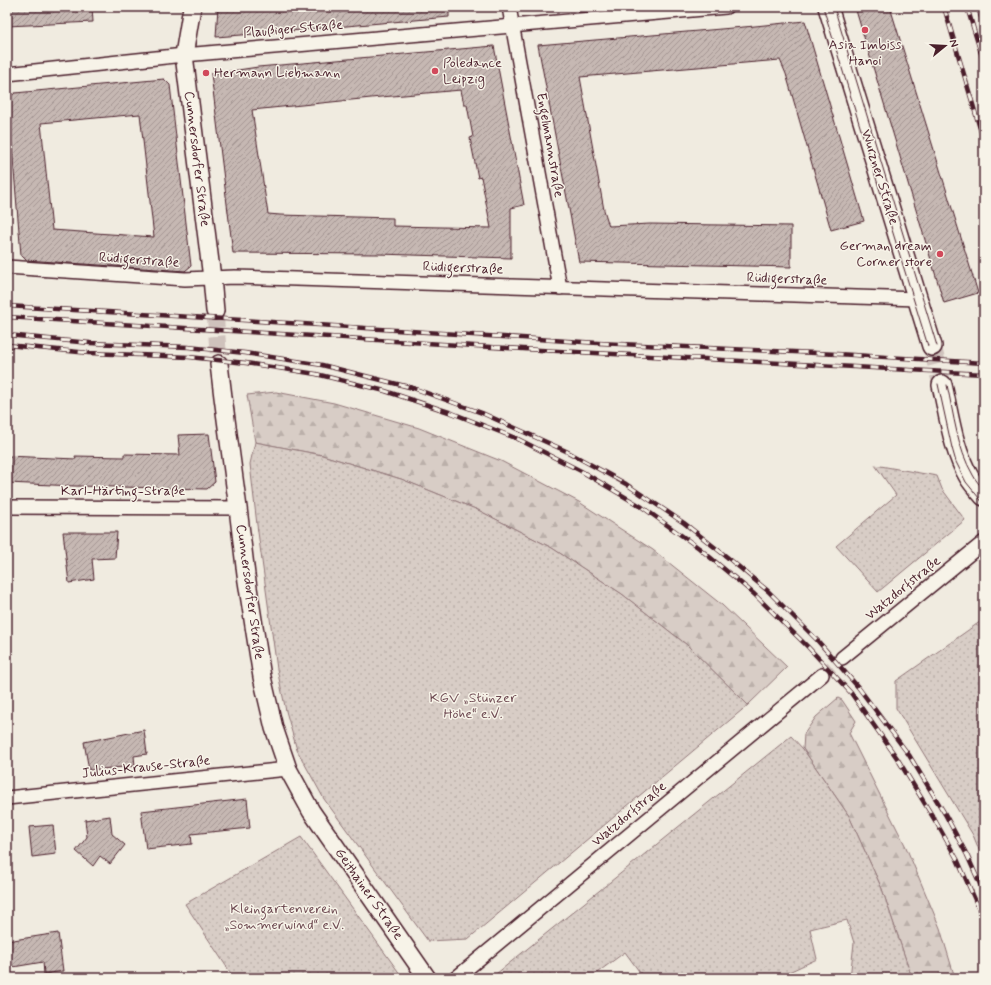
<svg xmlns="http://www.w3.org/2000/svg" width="991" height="985" viewBox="0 0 991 985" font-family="Mynerve,sans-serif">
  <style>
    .forest { fill: url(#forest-firs); stroke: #917678 }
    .garden { fill: url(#garden-dots); stroke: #917678 }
    .building { fill: url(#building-hatch); stroke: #4a1f2b; fill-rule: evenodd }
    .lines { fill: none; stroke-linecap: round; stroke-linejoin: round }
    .minor-tunnel { stroke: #cfc2bc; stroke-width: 13; stroke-dasharray: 13 6; stroke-linecap: butt }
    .tertiary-tunnel { stroke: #cfc2bc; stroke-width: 17; stroke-dasharray: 17 8; stroke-linecap: butt }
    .secondary-tunnel { stroke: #cfc2bc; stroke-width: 19; stroke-dasharray: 19 10; stroke-linecap: butt }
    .minor-casing { stroke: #4a1f2b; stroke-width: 16 }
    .tertiary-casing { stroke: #4a1f2b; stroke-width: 20 }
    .secondary-casing { stroke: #4a1f2b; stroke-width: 22 }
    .minor { stroke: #f7f3e8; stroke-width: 13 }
    .tertiary { stroke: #f7f3e8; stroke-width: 17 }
    .secondary { stroke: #f7f3e8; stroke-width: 19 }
    .tram { stroke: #4a1f2b; stroke-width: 1 }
    .rail-casing { stroke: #4a1f2b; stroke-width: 4.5 }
    .rail { stroke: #f7f3e8; stroke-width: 3; stroke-dasharray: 9; stroke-linecap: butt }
    .poi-dot { fill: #d1495b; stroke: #f7f3e8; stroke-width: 1.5 }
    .labels { text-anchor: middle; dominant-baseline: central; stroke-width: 3; stroke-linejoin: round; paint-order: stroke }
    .street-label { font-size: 14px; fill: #4a1f2b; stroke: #f7f3e8 }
    .poi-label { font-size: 14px; fill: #4a1f2b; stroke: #f7f3e8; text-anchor: start }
    .park-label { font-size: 14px; fill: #6e4a52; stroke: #f7f3e8 }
  </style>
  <defs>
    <pattern id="forest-firs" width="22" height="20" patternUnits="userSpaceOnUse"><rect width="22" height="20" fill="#d8cdc6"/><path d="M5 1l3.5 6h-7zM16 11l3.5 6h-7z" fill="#bbb0aa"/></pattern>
    <pattern id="garden-dots" width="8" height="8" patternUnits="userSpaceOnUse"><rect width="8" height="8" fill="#d8cdc6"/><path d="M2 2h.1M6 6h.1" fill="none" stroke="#bbb0aa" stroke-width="1.8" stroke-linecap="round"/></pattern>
    <pattern id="building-hatch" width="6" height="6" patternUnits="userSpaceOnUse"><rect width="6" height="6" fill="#c6b8b3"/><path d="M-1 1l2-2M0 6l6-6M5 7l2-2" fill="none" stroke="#a39592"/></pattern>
  </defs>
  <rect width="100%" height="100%" fill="#f0ebe0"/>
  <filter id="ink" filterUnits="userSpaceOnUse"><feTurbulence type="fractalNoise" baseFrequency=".025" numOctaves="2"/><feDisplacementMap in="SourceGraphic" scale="8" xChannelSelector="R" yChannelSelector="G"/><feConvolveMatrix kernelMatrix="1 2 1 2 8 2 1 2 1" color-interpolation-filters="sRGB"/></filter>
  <g filter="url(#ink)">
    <g class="forest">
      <path d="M276 392 334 403 419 428 501 461 579 502 653 550 722 605 787 667 748 705 687 645 622 594 552 548 478 510 401 479 322 455 255 442 247 395Z"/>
      <path d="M838 698 842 700 856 721 849 733 906 847 940 928 955 978H912L882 889 849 816 803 749 804 734 816 717Z"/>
    </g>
    <g class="garden">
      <path d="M255 442 322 455 401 479 478 510 552 548 622 594 687 645 748 705 468 939 428 941 324 799 297 750 286 711 277 669 257 525 250 464Z"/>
      <path d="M875 465 937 476 942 489 965 520 878 592 836 546 896 495Z"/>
      <path d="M984 619V862L973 835 896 708V681Z"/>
      <path d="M791 736 803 749 849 816 882 889 912 978H850L854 943 847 920 810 929 817 959 776 978H644L625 952 590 978H491Z"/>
      <path d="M301 837 403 978H234L185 904Z"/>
    </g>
    <g class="building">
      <path d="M7 7H92L93 22 7 26Z"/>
      <path d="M218 7H449V17L267 33 216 37Z"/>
      <path d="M855 7H890L978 293 944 303Z"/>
      <path d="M805 21 864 221 831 230 786 74 780 60 580 77 604 210 609 226 650 224 791 226V267L579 262 538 45 755 26Z"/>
      <path d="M494 46 524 205 511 208V258L378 254 233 253 211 74 258 67ZM461 90 464 105H467L473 137 470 138 478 178 481 177 491 228 393 226V218L280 215 268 214 252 110 381 97Z"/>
      <path d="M164 79 170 85 191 266 185 271 26 260 21 255 8 99 15 93ZM140 114 154 237 52 230 41 123Z"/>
      <path d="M209 434 215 482 207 489 75 486 7 483V456L76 459 75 456 124 457V454L180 455 178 435Z"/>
      <path d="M63 532H117L115 558 92 559 94 579 69 583Z"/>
      <path d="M144 730 147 754 134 756 135 766 89 770 84 742Z"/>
      <path d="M247 799 250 828 191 834 192 844 146 849 141 811Z"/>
      <path d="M110 816 112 834 125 845 110 864 100 856 93 866 76 851 87 837 85 820Z"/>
      <path d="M53 825 56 854 32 857 29 827Z"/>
      <path d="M58 933 63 971 44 974 43 962 7 968V941Z"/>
    </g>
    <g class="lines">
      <path class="minor-tunnel" d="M822 675 842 658"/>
      <path class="tertiary-tunnel" d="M215 311 219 364"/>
      <path class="secondary-tunnel" d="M932 346 942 385"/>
      <g class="minor-casing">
        <g id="minor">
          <path d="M509 7 560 288"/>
          <path d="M7 74 184 55 726 7"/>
          <path d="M7 267 185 279 235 277 918 299"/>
          <path d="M7 507 238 508"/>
          <path d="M842 658 984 542"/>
          <path d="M7 798 288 769"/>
          <path d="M456 978 822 675"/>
        </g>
      </g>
      <g class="tertiary-casing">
        <g id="tertiary">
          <path d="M192 7 184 55 212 278 215 311"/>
          <path d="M219 364 223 397 238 508 246 575 262 677 274 728 288 769 311 811 427 978"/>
        </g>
      </g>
      <g class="secondary-casing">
        <g id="secondary">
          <path d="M828 7 932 346"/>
          <path d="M942 385C949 415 953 450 969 477 973 484 979 490 984 496"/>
        </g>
      </g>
      <use href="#minor" class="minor"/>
      <use href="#tertiary" class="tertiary"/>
      <use href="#secondary" class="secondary"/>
      <g class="tram">
        <path d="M823 7 928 346"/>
        <path d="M834 7 937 346"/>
        <path d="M938 384 952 448 956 462 966 482 984 504"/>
        <path d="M947 385C954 415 957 448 973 475 976 481 980 485 984 490"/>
      </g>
      <g class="rail-casing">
        <g id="rail">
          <path d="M944 7 984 142"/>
          <path d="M967 7 984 63"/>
          <path d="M978 7 984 27"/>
          <path d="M7 306 242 320 598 343 837 354 984 363"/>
          <path d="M7 317 540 350 984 374"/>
          <path d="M7 335 90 343 188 347 245 353 322 365 413 388 482 413 566 451 626 484 684 523 727 557 768 591 817 640 858 687 909 755 945 814 967 855 984 893"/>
          <path d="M7 345 89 353 189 357 246 363 316 374 385 391 452 413 518 439 581 471 642 507 699 548 754 594 808 647 851 693 897 758 936 822 957 859 984 920"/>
        </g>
      </g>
      <use href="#rail" class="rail"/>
    </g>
  </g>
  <g class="poi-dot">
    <circle cx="865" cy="30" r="4"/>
    <circle cx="435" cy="71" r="4"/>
    <circle cx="206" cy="73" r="4"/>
    <circle cx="940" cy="254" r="4"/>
  </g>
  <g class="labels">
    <g class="street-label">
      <text transform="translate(293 29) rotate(-5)">Plaußiger Straße</text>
      <text transform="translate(550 145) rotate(80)">Engelmannstraße</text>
      <text transform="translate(197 159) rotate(83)">Cunnersdorfer Straße</text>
      <text transform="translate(880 177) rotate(73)">Wurzner Straße</text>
      <text transform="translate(139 260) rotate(4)">Rüdigerstraße</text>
      <text transform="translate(463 268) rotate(2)">Rüdigerstraße</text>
      <text transform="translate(787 279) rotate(2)">Rüdigerstraße</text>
      <text x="123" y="491">Karl-Härting-Straße</text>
      <text transform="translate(903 588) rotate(-39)">Watzdorfstraße</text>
      <text transform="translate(250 592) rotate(82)">Cunnersdorfer Straße</text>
      <text transform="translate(146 767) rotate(-6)">Julius-Krause-Straße</text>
      <text transform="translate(629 814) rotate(-40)">Watzdorfstraße</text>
      <text transform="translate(369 894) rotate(55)">Geithainer Straße</text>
    </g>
    <g class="poi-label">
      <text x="865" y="45" text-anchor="middle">Asia Imbiss<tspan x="865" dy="16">Hanoi</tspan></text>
      <text x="443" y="63">Poledance<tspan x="443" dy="16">Leipzig</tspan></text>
      <text x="214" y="73">Hermann Liebmann</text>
      <text x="932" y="246" text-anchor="end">German dream<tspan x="932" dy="16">Corner store</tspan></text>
    </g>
    <g class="park-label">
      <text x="473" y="698">KGV „Stünzer<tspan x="473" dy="16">Höhe“ e.V.</tspan></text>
      <text x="284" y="909">Kleingartenverein<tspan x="284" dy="16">„Sommerwind“ e.V.</tspan></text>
    </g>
  </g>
  <rect width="991" height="985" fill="none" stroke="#f7f3e8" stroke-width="24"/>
  <rect x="12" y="12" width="967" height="961" fill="none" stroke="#4a1f2b" stroke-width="1.5" filter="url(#ink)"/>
  <g transform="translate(945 46) rotate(72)" stroke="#f7f3e8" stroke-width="3" paint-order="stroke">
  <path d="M0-3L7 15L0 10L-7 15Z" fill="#4a1f2b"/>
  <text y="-6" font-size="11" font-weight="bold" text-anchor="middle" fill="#4a1f2b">N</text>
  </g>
</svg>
